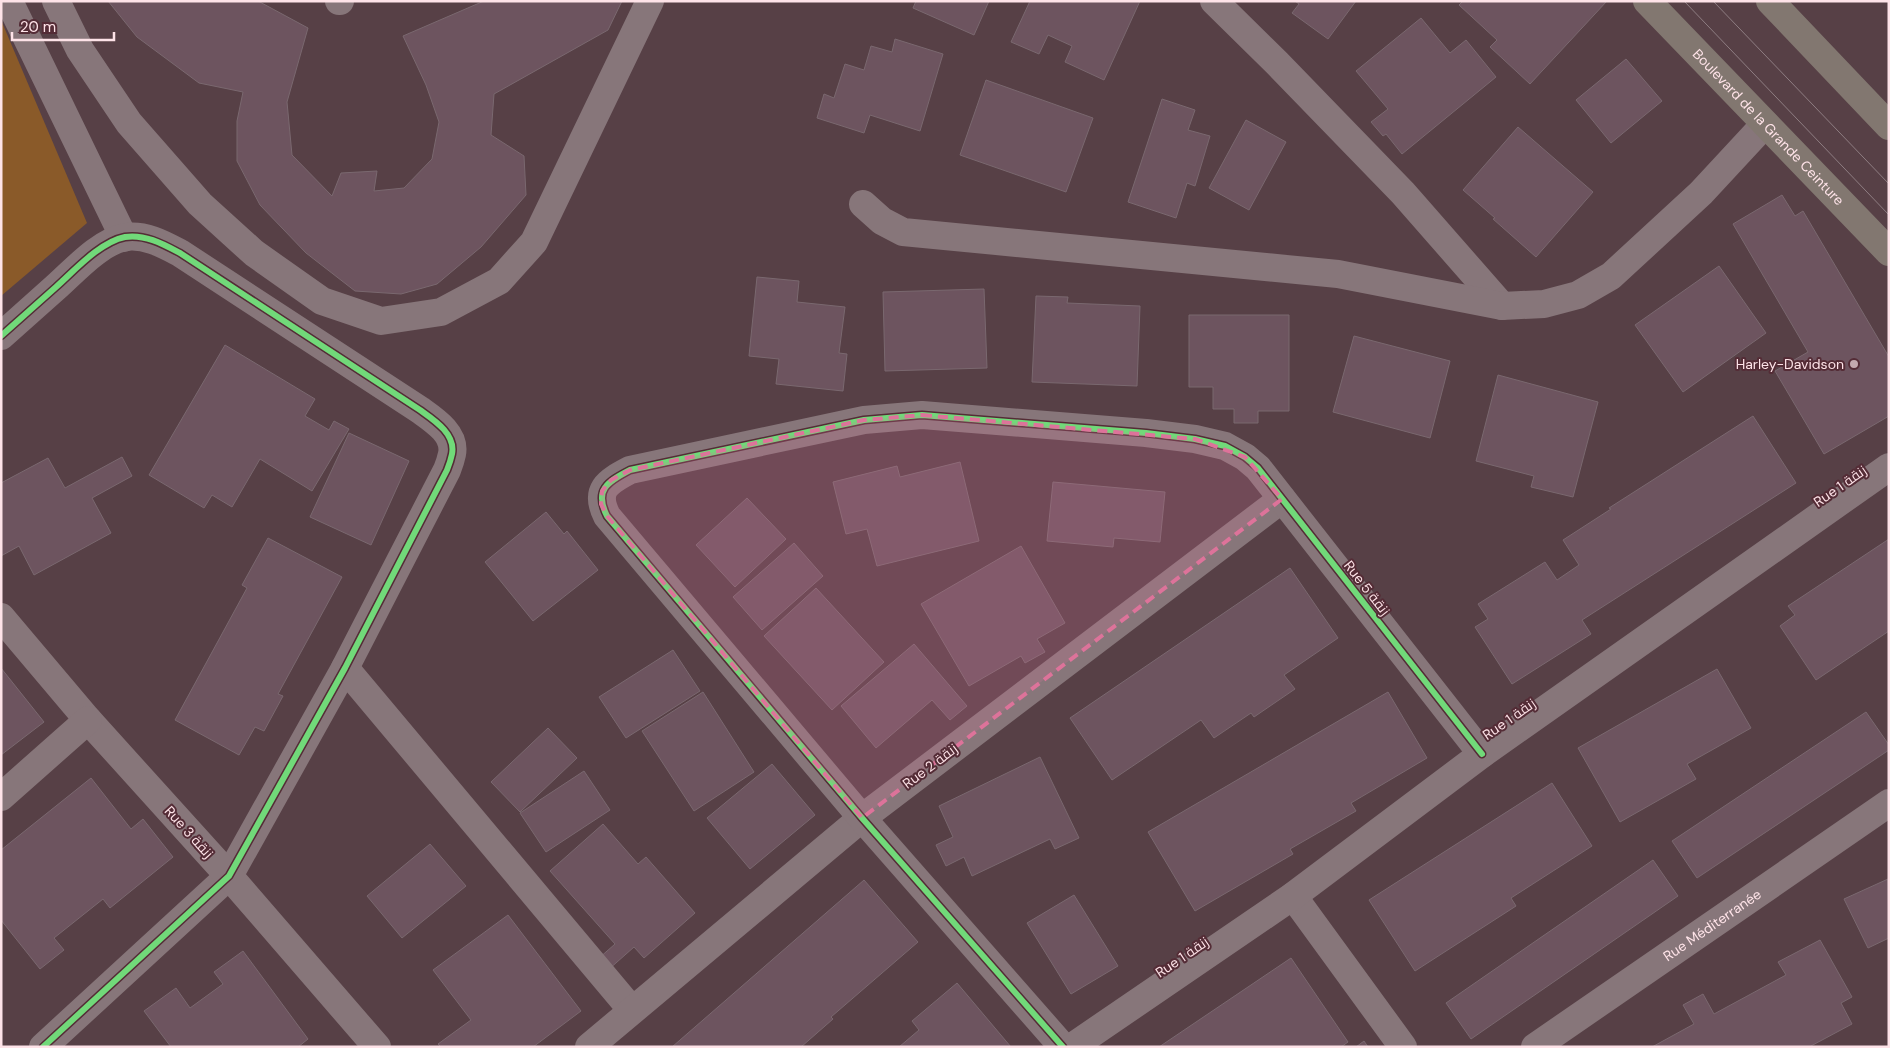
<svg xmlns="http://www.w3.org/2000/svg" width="1890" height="1048" viewBox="0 0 1890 1048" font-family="'DM Sans',Cairo,sans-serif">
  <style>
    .green { fill: #8a5a29 }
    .building { fill: #6d545f; stroke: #7a686f }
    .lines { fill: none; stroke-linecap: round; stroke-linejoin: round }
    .minor { stroke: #87767a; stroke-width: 28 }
    .major { stroke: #827770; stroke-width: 28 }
    .tram { stroke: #8e7d82; stroke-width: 1 }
    .cycleway-casing { stroke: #542c36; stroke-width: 9 }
    .cycleway { stroke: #71d979; stroke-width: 6 }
    .marked { fill: #dd739a; fill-opacity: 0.2; stroke: #dd739a; stroke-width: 4; stroke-dasharray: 10 6; stroke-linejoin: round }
    .poi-dot { fill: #c4aaaf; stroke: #542c36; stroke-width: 2 }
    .labels { text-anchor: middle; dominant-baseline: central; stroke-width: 4; stroke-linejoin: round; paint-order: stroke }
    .street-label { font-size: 14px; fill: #fee3e8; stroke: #542c36 }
    .poi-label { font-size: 14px; fill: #fee3e8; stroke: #542c36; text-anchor: end }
  </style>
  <rect width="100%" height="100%" fill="#574046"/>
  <path class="green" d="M1 20 87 223 1 296Z"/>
  <g class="building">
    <path d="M108 1H258L308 28 287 102 292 155 332 196 341 173 377 171 374 191 404 188 432 159 439 122 426 85 403 36 484 1H622L608 30 494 94 491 135 524 156 526 195 481 247 437 284 401 294 355 291 306 253 260 205 237 161V121L243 92 199 83 137 37Z"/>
    <path d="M916 1H989L974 35 913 8Z"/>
    <path d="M1030 1H1140L1104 80 1065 62 1072 46 1048 35 1039 54 1011 42Z"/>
    <path d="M1295 1H1356L1328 39 1292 13 1299 4Z"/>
    <path d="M1463 1H1607L1530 84 1490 47 1497 40 1459 5Z"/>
    <path d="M1421 18 1450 53 1466 40 1496 77 1402 154 1386 134 1383 136 1371 122 1388 109 1356 71Z"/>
    <path d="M895 39 943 54 920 131 870 115 864 133 817 118 824 94 834 98 845 64 864 70 871 46 892 52Z"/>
    <path d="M1626 59 1662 101 1611 143 1576 100Z"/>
    <path d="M986 80 1093 118 1066 192 960 155Z"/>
    <path d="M1162 99 1195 110 1188 130 1210 136 1195 186 1187 183 1176 218 1128 202Z"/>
    <path d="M1246 120 1286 142 1249 210 1209 188Z"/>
    <path d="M1518 127 1593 192 1536 257 1493 219 1495 218 1463 190Z"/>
    <path d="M1782 195 1795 216 1803 211 1889 357V416L1824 454 1775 371 1808 352 1733 224Z"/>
    <path d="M1719 266 1766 333 1683 392 1635 325Z"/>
    <path d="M757 277 799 281 797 302 845 307 839 353 847 354 843 391 776 384 779 359 749 356Z"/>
    <path d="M984 289 987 368 885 371 883 292Z"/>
    <path d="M1036 296 1068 297 1067 303 1140 306 1137 386 1032 382Z"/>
    <path d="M1189 315H1289V411H1258V423H1234V409H1213V387H1189Z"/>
    <path d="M1354 336 1450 361 1430 438 1333 412Z"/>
    <path d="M225 345 315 399 305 416 329 430 334 421 349 429 312 491 260 459 232 507 212 495 204 508 149 475Z"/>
    <path d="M1498 375 1598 402 1573 497 1531 487 1534 476 1476 461Z"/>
    <path d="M1753 416 1796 483 1582 620 1591 634 1512 684 1475 627 1488 619 1478 604 1545 562 1557 580 1579 565 1563 540 1611 509 1609 508Z"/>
    <path d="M349 433 409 461 371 545 310 517Z"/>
    <path d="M122 457 132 476 92 498 111 533 34 575 19 546 1 556V483L48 458 65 488Z"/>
    <path d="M960 462 979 541 877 566 867 529 846 534 833 482 897 466 900 477Z"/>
    <path d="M1053 482 1165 492 1160 542 1114 538 1113 547 1047 541Z"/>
    <path d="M747 498 786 539 735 587 696 545Z"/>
    <path d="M546 512 564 534 567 531 598 570 533 621 485 562Z"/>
    <path d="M268 538 342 577 278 694 283 696 264 731 255 727 239 755 175 720 247 588 242 585Z"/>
    <path d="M1889 539V631L1816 680 1780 626 1795 615 1788 606Z"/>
    <path d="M794 543 823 576 762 630 733 597Z"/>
    <path d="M1021 546 1065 623 1037 639 1045 652 1025 663 1021 656 969 686 921 604Z"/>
    <path d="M1290 568 1338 638 1284 675 1295 689 1254 717 1251 713 1214 738 1201 720 1112 780 1070 718Z"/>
    <path d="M816 588 884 662 832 710 764 636Z"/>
    <path d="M914 644 967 706 950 720 932 700 876 748 841 706Z"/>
    <path d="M673 650 700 691 626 738 599 697Z"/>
    <path d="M1 668 44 722 1 755Z"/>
    <path d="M1717 669 1751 728 1687 764 1696 779 1620 822 1578 748Z"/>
    <path d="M703 692 754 772 694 811 642 731Z"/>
    <path d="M1388 692 1427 758 1351 803 1356 811 1290 849 1293 854 1195 911 1148 832Z"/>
    <path d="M1866 712 1889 745V750L1697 878 1672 841Z"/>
    <path d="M548 728 577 758 520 812 491 782Z"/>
    <path d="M1040 757 1079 838 1055 849 1050 839 972 876 964 857 946 866 936 845 953 837 939 806Z"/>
    <path d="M772 764 815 815 750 869 707 818Z"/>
    <path d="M584 771 610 810 546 852 520 813Z"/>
    <path d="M91 778 131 829 143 819 173 857 110 908 103 899 54 938 64 950 40 969 1 920V850Z"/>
    <path d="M1552 783 1592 846 1511 898 1516 906 1415 971 1369 900Z"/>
    <path d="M603 824 638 864 646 857 695 913 644 958 634 947 608 970 598 959 615 944 550 871Z"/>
    <path d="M430 844 466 886 402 938 367 896Z"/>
    <path d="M1653 860 1678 896 1471 1039 1446 1003Z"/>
    <path d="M1888 879 1889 938 1868 948 1844 899Z"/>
    <path d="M864 880 918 942 831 1017 833 1019 801 1047H672Z"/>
    <path d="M1074 895 1118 966 1071 994 1027 923Z"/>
    <path d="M508 915 581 1011 533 1047H441L438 1044 471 1020 433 970Z"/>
    <path d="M1820 940 1852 997 1841 1003 1852 1024 1809 1047H1652L1694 1024 1683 1005 1703 994 1714 1014 1786 975 1778 962Z"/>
    <path d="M243 951 308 1039 298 1047H171L144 1011 176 988 190 1008 223 984 214 972Z"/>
    <path d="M1291 958 1348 1042 1341 1047H1159Z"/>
    <path d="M957 983 1011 1047H899L919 1030 912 1021Z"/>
    <path d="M1364 1041 1368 1047H1356Z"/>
  </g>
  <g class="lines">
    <g class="minor">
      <path d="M9 1 124 238"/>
      <path d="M56 1 80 50 129 123 200 204 254 253 322 301 381 321 441 312 499 281 534 242 650 1"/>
      <path d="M339 1H340"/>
      <path d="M1214 1 1277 63 1403 193 1502 306"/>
      <path d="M863 204 882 221 903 232 1338 274 1502 306 1544 304 1578 295 1611 276 1701 193 1765 124"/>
      <path d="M1 336C20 319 38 303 56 287 75 270 100 242 125 237 145 234 163 244 180 253L420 410C434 420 456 434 452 454 451 459 449 465 447 470L345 668 229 876 43 1047"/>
      <path d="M1 617 88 720 229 876 377 1047"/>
      <path d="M345 668 631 1009"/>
      <path d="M1 797 88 720"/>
      <path d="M1293 896 1403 1047"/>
      <path d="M589 1047 862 818 1282 499"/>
      <path d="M1063 1047 862 818 607 516C594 490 607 482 630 470L864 420 922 415 1146 433 1195 439 1225 446 1245 457 1258 468 1482 754"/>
      <path d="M1072 1047 1293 896 1482 754 1889 467"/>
      <path id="s1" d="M1535 1047 1889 803"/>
    </g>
    <g class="major">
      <path id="s2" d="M1647 1 1889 252"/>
      <path d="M1770 1 1889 126"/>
    </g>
    <g class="tram">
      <path d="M1684 1 1889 215"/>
      <path d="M1713 1 1889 184"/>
    </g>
    <g class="cycleway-casing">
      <g id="cycleway">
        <path d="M1 336C20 319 38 303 56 287 75 270 100 242 125 237 145 234 163 244 180 253L420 410C434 420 456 434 452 454 451 459 449 465 447 470L345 668 229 876 43 1047"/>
        <path d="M1063 1047 862 818 607 516C594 490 607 482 630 470L864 420 922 415 1146 433 1195 439 1225 446 1245 457 1258 468 1482 754"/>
      </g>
    </g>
    <use href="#cycleway" class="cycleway"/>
  </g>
  <path class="marked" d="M922 415 1195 439 1245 457 1282 499 862 818 607 516 601 504 602 491 611 480 630 470 864 420Z"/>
  <circle class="poi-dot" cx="1854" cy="364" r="5"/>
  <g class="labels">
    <g class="street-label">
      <text stroke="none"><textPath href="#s2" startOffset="175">Boulevard de la Grande Ceinture</textPath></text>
      <text transform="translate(1840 486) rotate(-35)">Rue 1 زنقة</text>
      <text transform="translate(1367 588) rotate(52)">Rue 5 زنقة</text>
      <text transform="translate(1509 719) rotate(-35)">Rue 1 زنقة</text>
      <text transform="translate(930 766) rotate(-37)">Rue 2 زنقة</text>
      <text transform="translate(189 832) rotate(48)">Rue 3 زنقة</text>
      <text stroke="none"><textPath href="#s1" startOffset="215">Rue Méditerranée</textPath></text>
      <text transform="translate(1182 957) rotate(-34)">Rue 1 زنقة</text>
    </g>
    <g class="poi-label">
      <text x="1844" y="364">Harley-Davidson</text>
    </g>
  </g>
  <rect width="1890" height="1048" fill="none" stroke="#fee3e8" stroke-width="5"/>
  <path d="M12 32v8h102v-8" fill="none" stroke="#fee3e8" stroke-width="2.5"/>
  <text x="20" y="32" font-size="15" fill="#fee3e8" stroke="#542c36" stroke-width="4" paint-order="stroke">20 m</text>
</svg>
